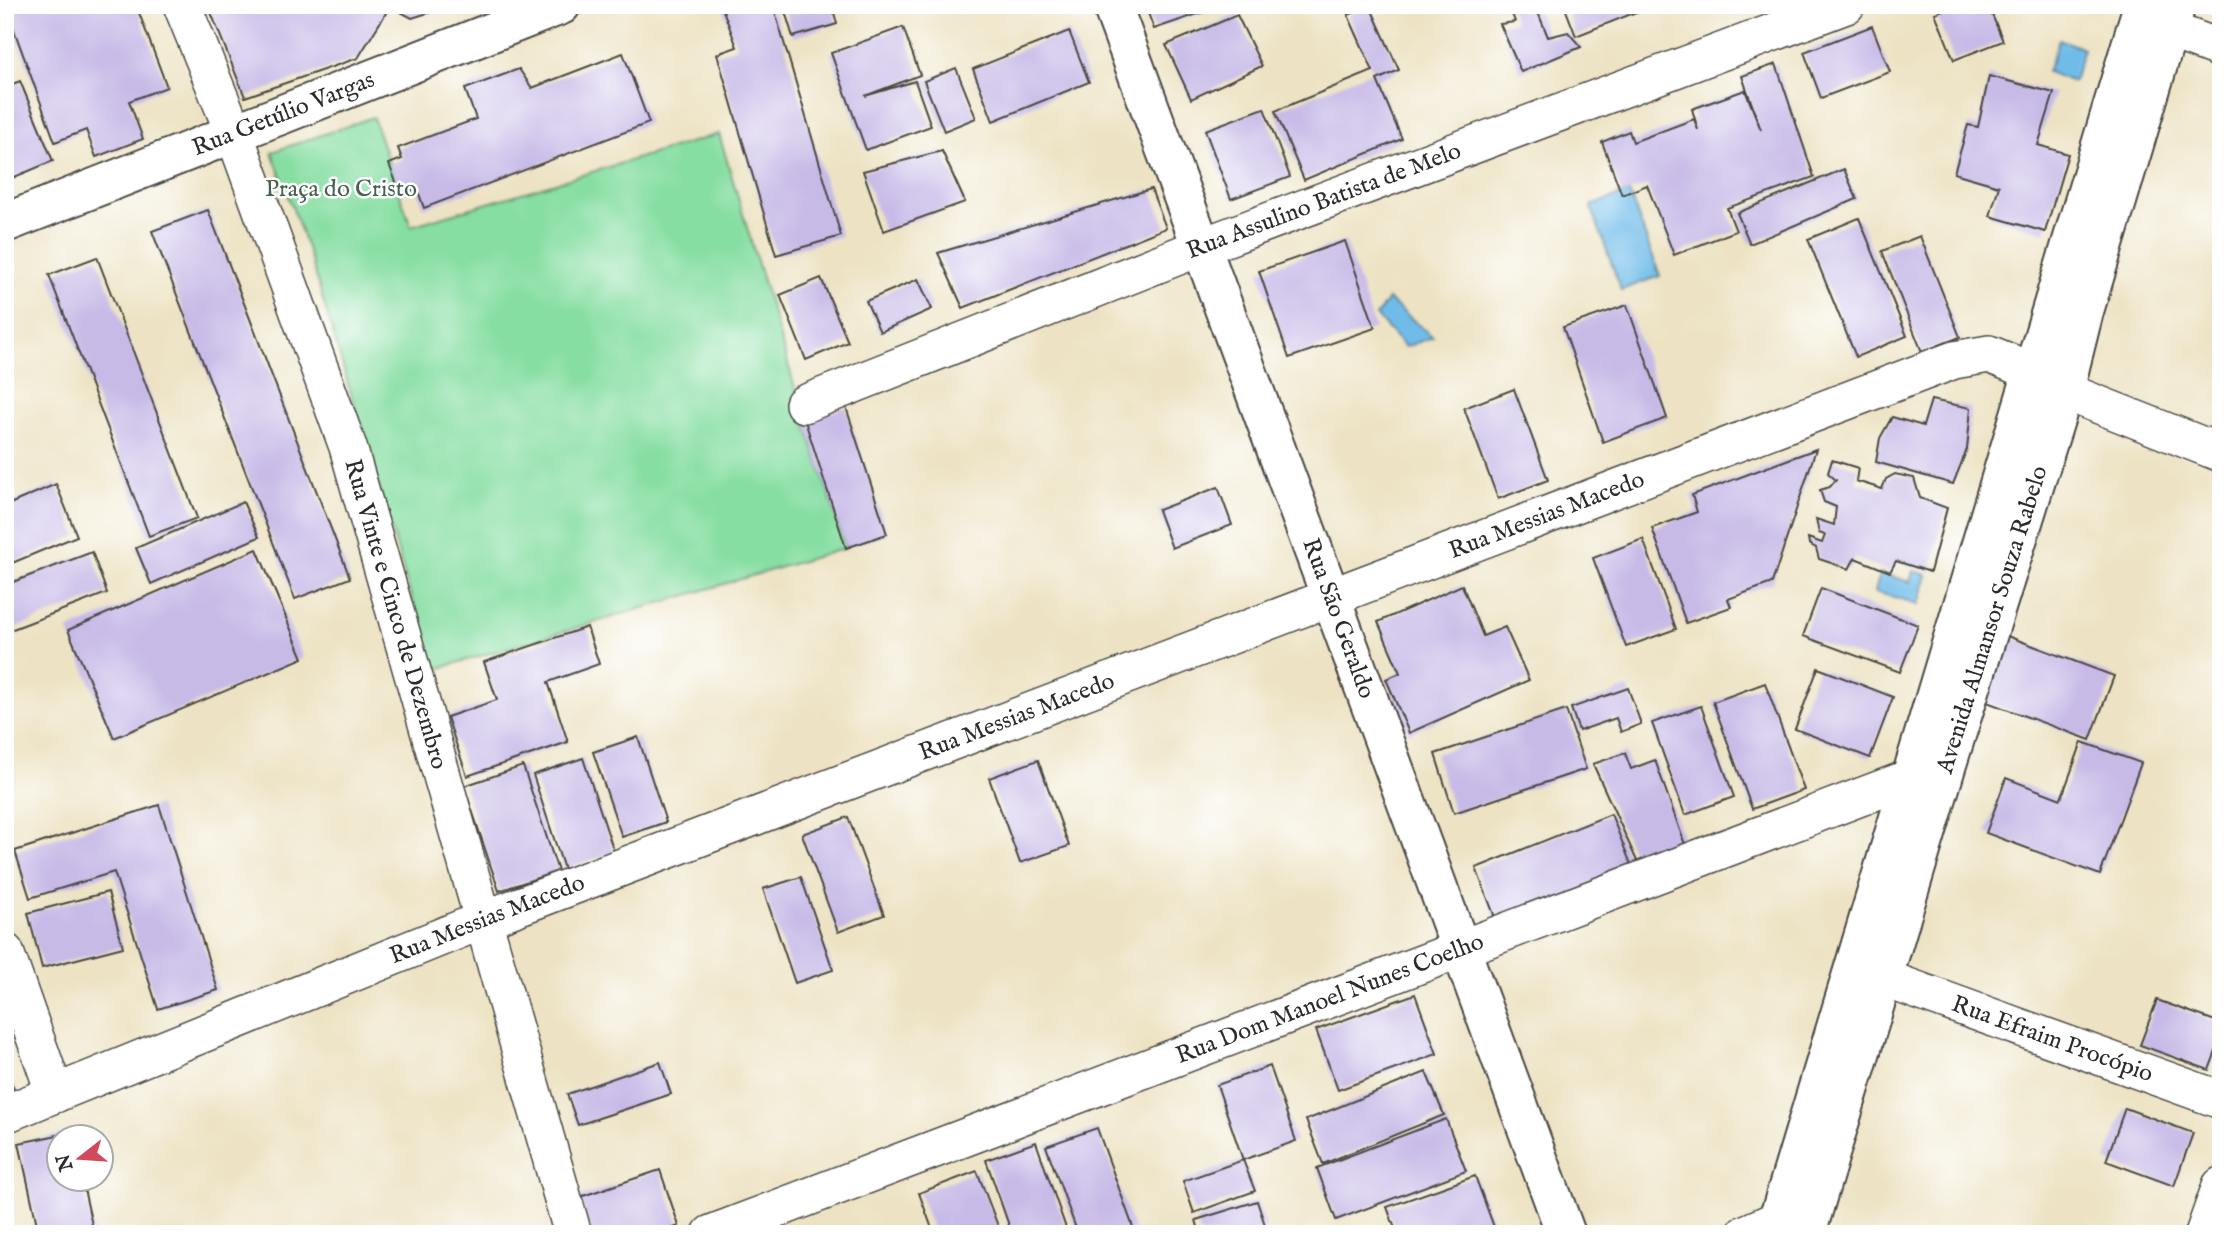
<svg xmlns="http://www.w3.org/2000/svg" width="2226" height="1239" viewBox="0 0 2226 1239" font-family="'IM FELL English',serif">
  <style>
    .green { fill: #86dea2; stroke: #588466; stroke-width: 2 }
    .water { fill: #6fbce9; stroke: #4d748a; stroke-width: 2 }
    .building { fill: #c7bae7 }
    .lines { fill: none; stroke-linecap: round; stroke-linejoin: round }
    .minor-casing { stroke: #484742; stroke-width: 40 }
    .tertiary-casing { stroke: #484742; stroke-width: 42 }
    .secondary-casing { stroke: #484742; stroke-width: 42 }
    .minor { stroke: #fff; stroke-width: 37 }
    .tertiary { stroke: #fff; stroke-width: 38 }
    .secondary { stroke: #fff; stroke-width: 38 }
    .labels { text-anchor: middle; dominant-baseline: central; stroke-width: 5; stroke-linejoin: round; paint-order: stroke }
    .street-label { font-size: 24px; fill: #2b2b2b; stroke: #fff }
    .park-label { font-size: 24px; fill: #46614f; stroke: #fff }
  </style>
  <rect width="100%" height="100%" fill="#fff"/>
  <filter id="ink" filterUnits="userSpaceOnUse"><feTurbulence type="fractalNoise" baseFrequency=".0143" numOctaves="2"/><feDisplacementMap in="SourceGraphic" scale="14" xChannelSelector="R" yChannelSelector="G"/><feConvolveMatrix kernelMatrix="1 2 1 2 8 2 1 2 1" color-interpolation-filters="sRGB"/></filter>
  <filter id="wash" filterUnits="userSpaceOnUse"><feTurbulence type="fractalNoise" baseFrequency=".00686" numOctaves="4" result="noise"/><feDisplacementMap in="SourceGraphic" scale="28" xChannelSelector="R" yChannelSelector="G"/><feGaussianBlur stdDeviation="1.57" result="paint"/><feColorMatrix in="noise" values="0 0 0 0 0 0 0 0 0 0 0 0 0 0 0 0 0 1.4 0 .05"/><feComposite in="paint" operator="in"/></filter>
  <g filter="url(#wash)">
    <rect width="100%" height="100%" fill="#ede3c4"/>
    <path class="green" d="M373 117 411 226 719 134 805 421 846 548 433 670 310 256 272 152Z"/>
    <g class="water">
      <path d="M2059 39 2084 49 2073 82 2047 72Z"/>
      <path d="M1629 192 1660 276 1621 290 1591 206Z"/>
      <path d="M1388 299 1433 337 1405 347 1376 316Z"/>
      <path d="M1913 571 1927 575 1919 604 1875 592 1880 573 1910 582Z"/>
    </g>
    <g id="blocks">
      <g class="building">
        <path d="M5 5H136L167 87 129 101 143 139 96 157 86 130 55 142Z"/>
        <path d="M208 5H382L386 13 358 58 245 97Z"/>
        <path d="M391 5H432L434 11 412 18 393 8Z"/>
        <path d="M721 5H773L841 236 776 255 717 54 737 47Z"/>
        <path d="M783 5H832L837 24 793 37Z"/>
        <path d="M1145 5H1221V6L1154 29Z"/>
        <path d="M1509 5H1535L1548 37 1568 32 1581 47 1521 72 1500 24 1515 22Z"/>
        <path d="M1564 5H1648L1649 7 1576 36Z"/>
        <path d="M1955 5H1988L2003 41 1954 60 1935 13Z"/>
        <path d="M1370 6 1399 70 1377 80 1402 139 1304 180 1275 111 1373 71 1348 15Z"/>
        <path d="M1237 15 1262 66 1191 99 1166 45Z"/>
        <path d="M1872 26 1890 72 1821 98 1804 52Z"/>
        <path d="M903 27 920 75 865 96 915 81 931 126 866 150 831 53Z"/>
        <path d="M1069 31 1089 82 993 121 973 69Z"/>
        <path d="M623 53 649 123 424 208 417 188 401 195 389 164 402 159 398 148 476 119 465 89 519 69 532 88Z"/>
        <path d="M1776 64 1814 177 1727 208 1736 231 1674 255 1647 185 1622 195 1602 142 1629 131 1633 142 1694 119 1698 130 1692 109 1745 90 1761 130 1742 76Z"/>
        <path d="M956 68 976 118 944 131 924 81Z"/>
        <path d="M1989 76 2054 93 2038 145 2068 154 2045 232 1990 216 1999 186 1954 173 1968 125 1978 127Z"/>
        <path d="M20 81 53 161 5 181V87Z"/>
        <path d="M1264 108 1290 177 1231 199 1205 130Z"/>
        <path d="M942 151 965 202 884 231 863 171Z"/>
        <path d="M1844 169 1857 199 1750 244 1737 213Z"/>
        <path d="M1151 189 1166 228 963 308 938 253Z"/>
        <path d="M208 210 350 578 295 599 152 231Z"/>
        <path d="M1859 218 1907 336 1856 357 1808 239Z"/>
        <path d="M1920 236 1960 337 1922 352 1882 251Z"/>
        <path d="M1345 241 1375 328 1289 358 1259 271Z"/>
        <path d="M97 257 197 518 149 536 49 275Z"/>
        <path d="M821 278 848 342 806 360 780 295Z"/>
        <path d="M918 279 932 309 880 332 866 301Z"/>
        <path d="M1627 305 1667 418 1603 442 1563 327Z"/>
        <path d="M1514 389 1548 480 1498 499 1464 408Z"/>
        <path d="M1931 400 1971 408 1967 449 1953 484 1876 462 1880 438 1892 417 1923 426Z"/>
        <path d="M846 407 887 534 846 548 805 421Z"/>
        <path d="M1816 449 1772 583 1728 599 1731 607 1686 623 1652 528 1697 512 1692 495Z"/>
        <path d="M1832 460 1858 468 1856 481 1882 489 1886 479 1895 474 1914 478 1920 498 1947 508 1930 572 1896 561 1890 572 1855 558 1849 569 1819 559 1816 548 1809 544 1808 538 1822 543 1825 535 1819 533 1816 519 1834 525 1836 507 1824 502 1820 490 1830 487 1836 480 1828 473Z"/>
        <path d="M56 484 77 536 5 566V506Z"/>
        <path d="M1218 487 1232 525 1172 548 1158 510Z"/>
        <path d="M243 502 259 537 151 584 136 548Z"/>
        <path d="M1643 539 1676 629 1626 647 1593 558Z"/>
        <path d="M257 549 303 658 114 738 68 630Z"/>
        <path d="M92 552 107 593 5 632V585Z"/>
        <path d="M1462 585 1483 636 1505 627 1529 680 1409 733 1386 679 1400 673 1378 622Z"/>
        <path d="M1821 588 1918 625 1900 672 1803 636Z"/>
        <path d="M587 627 599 664 548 682 568 742 467 776 447 717 497 700 484 662Z"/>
        <path d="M2007 636 2114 676 2090 740 1984 701Z"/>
        <path d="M1818 668 1893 697 1870 758 1795 729Z"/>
        <path d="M1765 683 1804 790 1752 809 1713 702Z"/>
        <path d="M1628 688 1641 724 1621 732 1616 718 1579 731 1571 708Z"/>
        <path d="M1701 706 1734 797 1685 815 1652 723Z"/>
        <path d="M1566 710 1586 769 1454 813 1435 754Z"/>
        <path d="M638 737 666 822 622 837 593 752Z"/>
        <path d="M2082 742 2141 763 2100 875 1986 833 2006 778 2061 799Z"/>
        <path d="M1625 753 1631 769 1655 760 1688 853 1641 870 1593 764Z"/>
        <path d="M583 758 614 852 564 869 533 775Z"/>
        <path d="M1038 760 1069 846 1020 863 989 778Z"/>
        <path d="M523 766 558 871 499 891 464 786Z"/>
        <path d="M159 805 218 990 158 1009 114 872 30 898 15 851Z"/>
        <path d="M1611 814 1634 872 1498 925 1476 868Z"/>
        <path d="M848 817 884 915 838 932 802 834Z"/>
        <path d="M801 877 833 970 795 983 763 889Z"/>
        <path d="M108 892 123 947 42 968 28 913Z"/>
        <path d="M1415 994 1437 1054 1338 1090 1316 1030Z"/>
        <path d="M2157 1000 2221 1023V1038L2209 1070 2140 1045Z"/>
        <path d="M5 1062 15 1093 5 1095Z"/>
        <path d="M660 1062 671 1094 578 1125 567 1094Z"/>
        <path d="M1270 1066 1296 1141 1243 1160 1217 1085Z"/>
        <path d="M1426 1072 1444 1115 1323 1164 1306 1120Z"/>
        <path d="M2125 1108 2193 1133 2174 1186 2106 1161Z"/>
        <path d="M1446 1119 1466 1171 1336 1220 1317 1168Z"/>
        <path d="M1097 1128 1134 1230 1124 1234H1078L1046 1146Z"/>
        <path d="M72 1132 73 1138H60V1180H82L94 1234H39L19 1143Z"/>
        <path d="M1036 1142 1068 1234H1012L986 1160Z"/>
        <path d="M1243 1160 1255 1191 1194 1213 1183 1181Z"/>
        <path d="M660 1170 679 1226 657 1234H592L580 1197Z"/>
        <path d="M977 1171 1001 1234H934L919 1193Z"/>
        <path d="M1475 1176 1494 1227 1476 1234H1397L1387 1207Z"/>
        <path d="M1257 1201 1266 1228 1248 1234H1200L1196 1220Z"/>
      </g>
    </g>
  </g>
  <g filter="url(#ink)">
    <use href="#blocks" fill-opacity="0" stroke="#484742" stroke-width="2"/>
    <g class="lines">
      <g class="minor-casing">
        <g id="minor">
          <path id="s1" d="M182 5 234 133 348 447 573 1234"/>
          <path d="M2140 19 2221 49"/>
          <path id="s2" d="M804 404 1201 247 1846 5"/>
          <path d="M5 952 55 1094"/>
          <path id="s3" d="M1883 978 2221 1100"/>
          <path id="s4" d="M5 1114 483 920 1954 360 1989 354 2033 372 2064 391 2221 453"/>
          <path id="s5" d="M711 1234 1934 769"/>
          <path d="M1745 1234 1802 1209"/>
          <path d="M2204 1234 2221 1186"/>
        </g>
      </g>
      <g class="tertiary-casing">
        <g id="tertiary">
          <path id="s6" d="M1112 5 1566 1234"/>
          <path d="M1774 1234 2143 5"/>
          <path id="s7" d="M1806 1234 1947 764 2064 391 2084 311 2176 5"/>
        </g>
      </g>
      <g class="secondary-casing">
        <g id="secondary">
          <path id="s8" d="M5 223 561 5"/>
        </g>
      </g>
      <use href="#minor" class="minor"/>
      <use href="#tertiary" class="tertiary"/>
      <use href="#secondary" class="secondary"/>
    </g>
  </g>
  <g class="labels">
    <g class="street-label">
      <text stroke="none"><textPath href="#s8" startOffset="299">Rua Getúlio Vargas</textPath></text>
      <text stroke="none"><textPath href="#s2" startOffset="558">Rua Assulino Batista de Melo</textPath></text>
      <text stroke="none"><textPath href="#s4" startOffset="1654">Rua Messias Macedo</textPath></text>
      <text stroke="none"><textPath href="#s1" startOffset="646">Rua Vinte e Cinco de Dezembro</textPath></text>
      <text stroke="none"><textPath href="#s6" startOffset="654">Rua São Geraldo</textPath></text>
      <text stroke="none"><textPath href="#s7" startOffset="642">Avenida Almansor Souza Rabelo</textPath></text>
      <text stroke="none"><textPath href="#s4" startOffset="1087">Rua Messias Macedo</textPath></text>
      <text stroke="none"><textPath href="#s4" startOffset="520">Rua Messias Macedo</textPath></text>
      <text stroke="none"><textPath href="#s5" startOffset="662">Rua Dom Manoel Nunes Coelho</textPath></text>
      <text stroke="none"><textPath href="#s3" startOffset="180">Rua Efraim Procópio</textPath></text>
    </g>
    <g class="park-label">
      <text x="341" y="189">Praça do Cristo</text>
    </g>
  </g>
  <rect width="2226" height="1239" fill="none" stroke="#fff" stroke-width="28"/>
  <g transform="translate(80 1158) rotate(253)"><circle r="33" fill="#ffffff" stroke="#aaaaaa" stroke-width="2"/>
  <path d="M0-5L12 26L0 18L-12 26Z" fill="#d1495b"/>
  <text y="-10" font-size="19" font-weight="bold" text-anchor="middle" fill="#2b2b2b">N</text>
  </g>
</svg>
